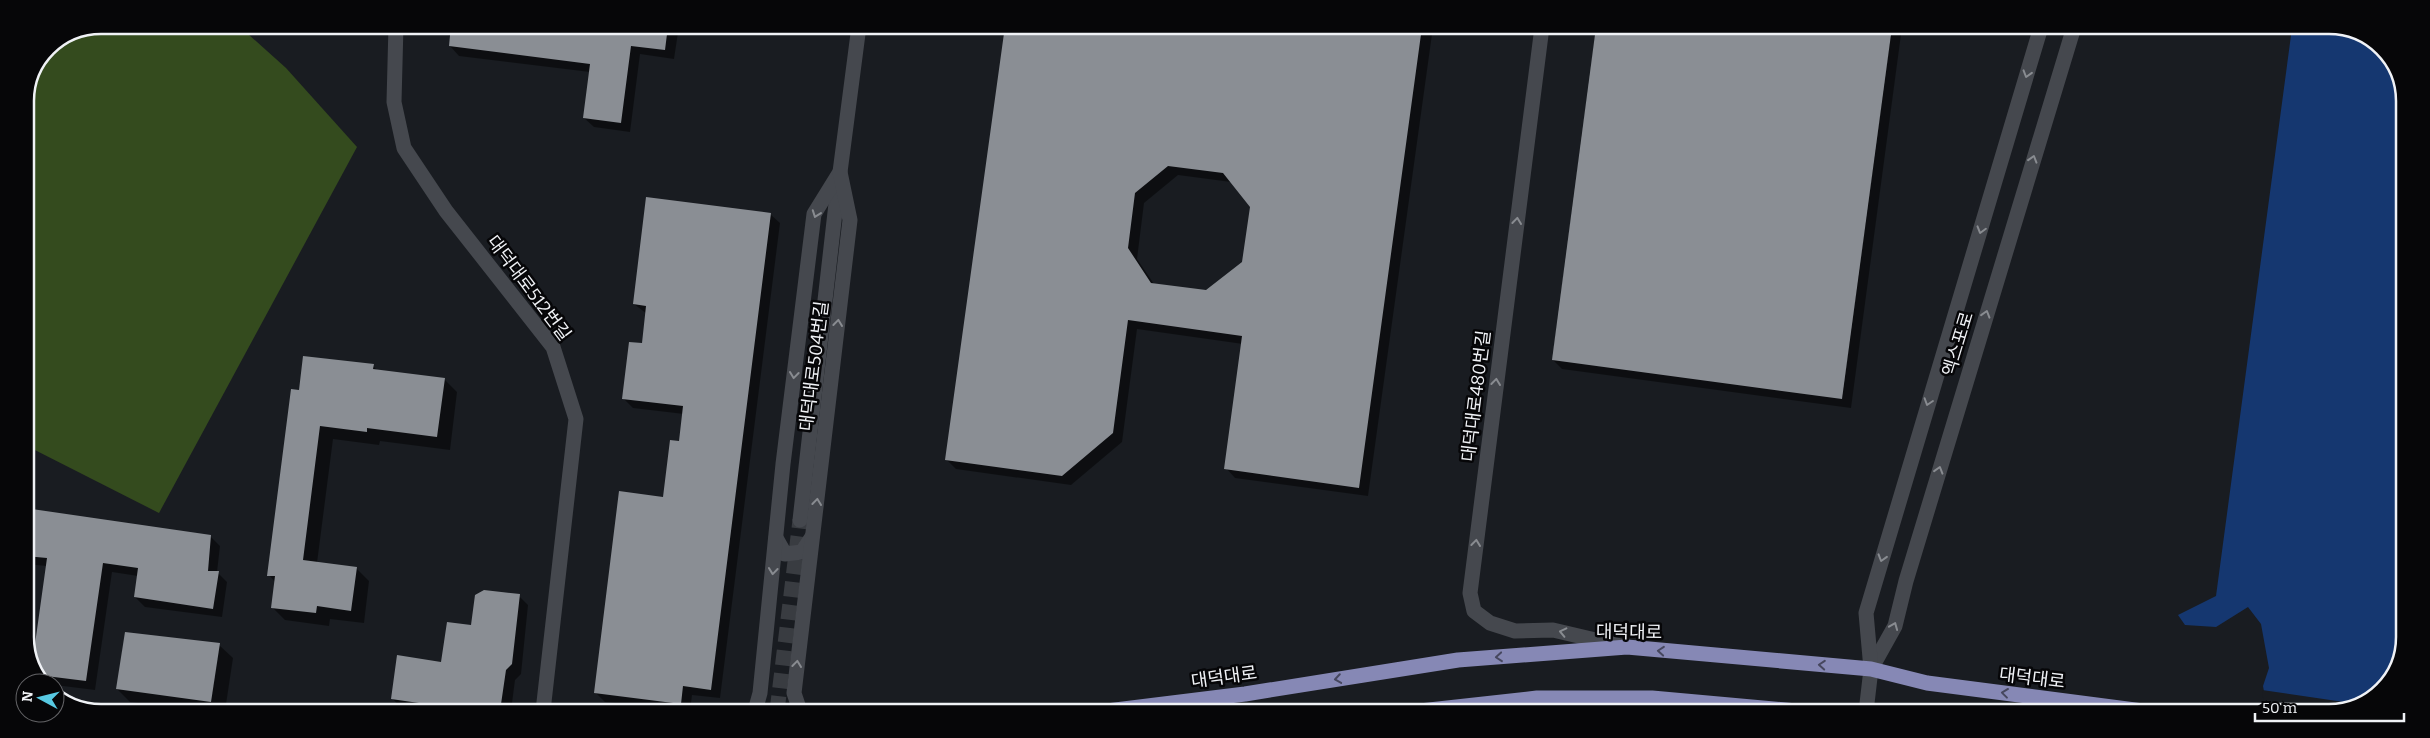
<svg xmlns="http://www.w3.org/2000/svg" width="2430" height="738" viewBox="0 0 2430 738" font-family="Bitter,'Noto Sans KR',serif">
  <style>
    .green { fill: #344b1e }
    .water { fill: #153770 }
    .pier { fill: #191c21 }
    .shadow { fill: #0007; fill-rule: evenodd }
    .building { fill: #8a8e94; fill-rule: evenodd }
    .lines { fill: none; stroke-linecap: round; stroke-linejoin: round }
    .secondary-tunnel { stroke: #393c41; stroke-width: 15; stroke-dasharray: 15 8; stroke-linecap: butt }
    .secondary { stroke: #45484e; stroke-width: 15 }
    .primary { stroke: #8688b5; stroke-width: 15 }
    .oneway { stroke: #898c91 }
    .oneway2 { stroke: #46475e }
    .labels { text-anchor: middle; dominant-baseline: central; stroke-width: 5; stroke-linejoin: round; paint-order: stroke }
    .street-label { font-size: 18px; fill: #f0f2f6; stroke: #060608 }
    .rim { fill: none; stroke: #f0f2f6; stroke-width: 2.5 }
  </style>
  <rect width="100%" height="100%" fill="#191c21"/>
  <path class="green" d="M101 25H238L286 68 357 147 159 513 25 445V101L47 47Z"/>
  <path class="water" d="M2292 28H2349L2386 51 2405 96 2402 657 2375 698 2329 713H2268L2263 686 2269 668 2261 624 2248 607 2216 627 2185 625 2178 615 2216 596Z"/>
  <path class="pier" d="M2262 690 2337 701 2356 704 2329 713H2265Z"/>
  <g class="shadow">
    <path d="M452 25 679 26 674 59 640 54 630 132 594 127 584 118 590 72 459 56 450 46Z"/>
    <path d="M1006 26 1433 27 1368 496 1235 478 1226 468 1243 344 1137 329 1122 442 1071 485 956 469 947 460ZM1178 175 1231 182 1251 207 1244 263 1206 291 1154 284 1137 259 1144 203Z"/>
    <path d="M1597 27H1902L1851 408 1562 369 1553 360Z"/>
    <path d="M770 214 780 223 720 698 692 695 690 711 605 702 596 693 664 498 680 443 684 414 633 408 623 398 643 345 647 314 634 304Z"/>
    <path d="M373 366 378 371 444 379 457 392 450 450 380 441 379 445 333 439 317 563 356 568 369 581 364 623 330 619 329 626 285 620 272 607 275 582 269 575 300 392Z"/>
    <path d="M25 509 210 536 220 546 217 572 227 582 222 617 145 607 135 597 138 576 112 572 95 690 55 685V683H41L26 644 36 645 47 566 25 564Z"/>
    <path d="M519 596 528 605 521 674 515 680 511 711H421L401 708 392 698 442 663 472 627Z"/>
    <path d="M219 645 233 658 225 711 195 710 130 702 117 689Z"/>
  </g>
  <g class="building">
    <path d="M451 25 634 26H668L665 50 631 46 621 123 583 118 590 64 449 46Z"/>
    <path d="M1005 26 1422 27 1359 488 1224 469 1242 336 1128 320 1113 433 1062 476 945 460ZM1168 166 1223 173 1250 207 1242 262 1206 290 1151 283 1128 248 1135 193Z"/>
    <path d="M1596 27H1892L1842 399 1552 360Z"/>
    <path d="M646 197 771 213 711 690 683 686 681 704 594 693 619 491 663 497 670 440 679 441 683 406 622 399 629 342 642 343 646 306 633 304Z"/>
    <path d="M303 356 374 364 373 369 445 378 437 437 367 428V432L320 426 303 560 357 567 351 611 317 606 316 613 271 608 275 576H267L291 389 299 390Z"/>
    <path d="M25 508 211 535 208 571H219L213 609 134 597 138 568 103 563 86 681 38 675 25 643 35 644 47 558 25 556Z"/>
    <path d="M484 590 520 594 512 664 506 670 500 711H475L391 699 397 655 441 662 447 622 471 625 475 595Z"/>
    <path d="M125 632 220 643 211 702 116 689Z"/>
  </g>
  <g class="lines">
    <path class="secondary-tunnel" d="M777 711 800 520"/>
    <g class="secondary">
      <path d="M396 25 394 102 404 148 446 211 553 347 576 419 543 711"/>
      <path d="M1542 27 1470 593 1474 611 1490 623 1515 631 1553 630 1621 646"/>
      <path d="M800 520 838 186"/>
      <path d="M776 538 785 554 802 552 812 537"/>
      <path d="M1871 669 1895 626 1906 581 2074 27"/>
      <path d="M755 711 760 693 783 464 814 214 840 172"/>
      <path d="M800 711 794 693 850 220 840 172 859 26"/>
      <path d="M1866 712 1871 669 1866 613 2041 27"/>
    </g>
    <g class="primary">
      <path d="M1099 712 1245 694 1458 660 1627 647 1871 669 1927 683 2158 713"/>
      <path d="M1411 712 1537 698H1652L1808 712"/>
    </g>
  </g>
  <defs><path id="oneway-chevron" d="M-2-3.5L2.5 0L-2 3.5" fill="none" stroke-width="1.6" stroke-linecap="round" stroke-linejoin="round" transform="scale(1.25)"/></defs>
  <g class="oneway">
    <use href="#oneway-chevron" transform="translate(2027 74) rotate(107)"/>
    <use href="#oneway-chevron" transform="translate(2033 159) rotate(-73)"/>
    <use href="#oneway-chevron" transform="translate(816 214) rotate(110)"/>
    <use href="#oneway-chevron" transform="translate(1517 221) rotate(-83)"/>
    <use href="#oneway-chevron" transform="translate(1981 230) rotate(106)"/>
    <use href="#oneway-chevron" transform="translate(1986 314) rotate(-73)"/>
    <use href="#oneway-chevron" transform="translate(838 323) rotate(-83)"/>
    <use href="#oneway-chevron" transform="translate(794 375) rotate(97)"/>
    <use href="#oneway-chevron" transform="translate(1496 382) rotate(-83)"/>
    <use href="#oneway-chevron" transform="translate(1928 402) rotate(108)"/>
    <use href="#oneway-chevron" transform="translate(1939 470) rotate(-73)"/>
    <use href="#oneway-chevron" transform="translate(817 502) rotate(-83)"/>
    <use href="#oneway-chevron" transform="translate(1476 543) rotate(-83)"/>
    <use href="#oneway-chevron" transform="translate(1882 558) rotate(107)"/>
    <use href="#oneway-chevron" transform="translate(773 571) rotate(96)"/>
    <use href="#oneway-chevron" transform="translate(1894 626) rotate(-68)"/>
    <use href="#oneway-chevron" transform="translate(1563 632) rotate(-167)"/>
    <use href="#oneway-chevron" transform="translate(797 664) rotate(-83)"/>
  </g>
  <g class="oneway2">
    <use href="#oneway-chevron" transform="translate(1661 651) rotate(-175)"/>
    <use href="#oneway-chevron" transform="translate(1499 657) rotate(175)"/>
    <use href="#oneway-chevron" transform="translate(1822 665) rotate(-176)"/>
    <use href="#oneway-chevron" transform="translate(1338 679) rotate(171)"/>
    <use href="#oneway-chevron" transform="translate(2005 693) rotate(-173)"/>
  </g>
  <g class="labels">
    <g class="street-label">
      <text transform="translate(529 288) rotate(53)">대덕대로512번길</text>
      <text transform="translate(1958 344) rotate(-73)">엑스포로</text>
      <text transform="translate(814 366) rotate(-83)">대덕대로504번길</text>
      <text transform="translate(1476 396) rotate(-83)">대덕대로480번길</text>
      <text transform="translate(1629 632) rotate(1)">대덕대로</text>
      <text transform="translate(1224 677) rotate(-8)">대덕대로</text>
      <text transform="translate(2032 678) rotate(7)">대덕대로</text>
    </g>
  </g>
  <path d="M0 0H2430V738H0ZM101 34H2329A67 67 0 0 1 2396 101V637A67 67 0 0 1 2329 704H101A67 67 0 0 1 34 637V101A67 67 0 0 1 101 34Z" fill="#060608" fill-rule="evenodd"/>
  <path class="rim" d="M101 34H2329A67 67 0 0 1 2396 101V637A67 67 0 0 1 2329 704H101A67 67 0 0 1 34 637V101A67 67 0 0 1 101 34Z"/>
  <g transform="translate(40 698) rotate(277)"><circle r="24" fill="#060608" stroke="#646467"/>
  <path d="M0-4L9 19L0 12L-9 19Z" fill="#57c9e2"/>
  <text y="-8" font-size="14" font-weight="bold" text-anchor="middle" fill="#f0f2f6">N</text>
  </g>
  <path d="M2255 713v8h149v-8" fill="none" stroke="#f0f2f6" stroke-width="2.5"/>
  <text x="2262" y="713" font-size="15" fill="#f0f2f6" stroke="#060608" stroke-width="4" paint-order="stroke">50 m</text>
</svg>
